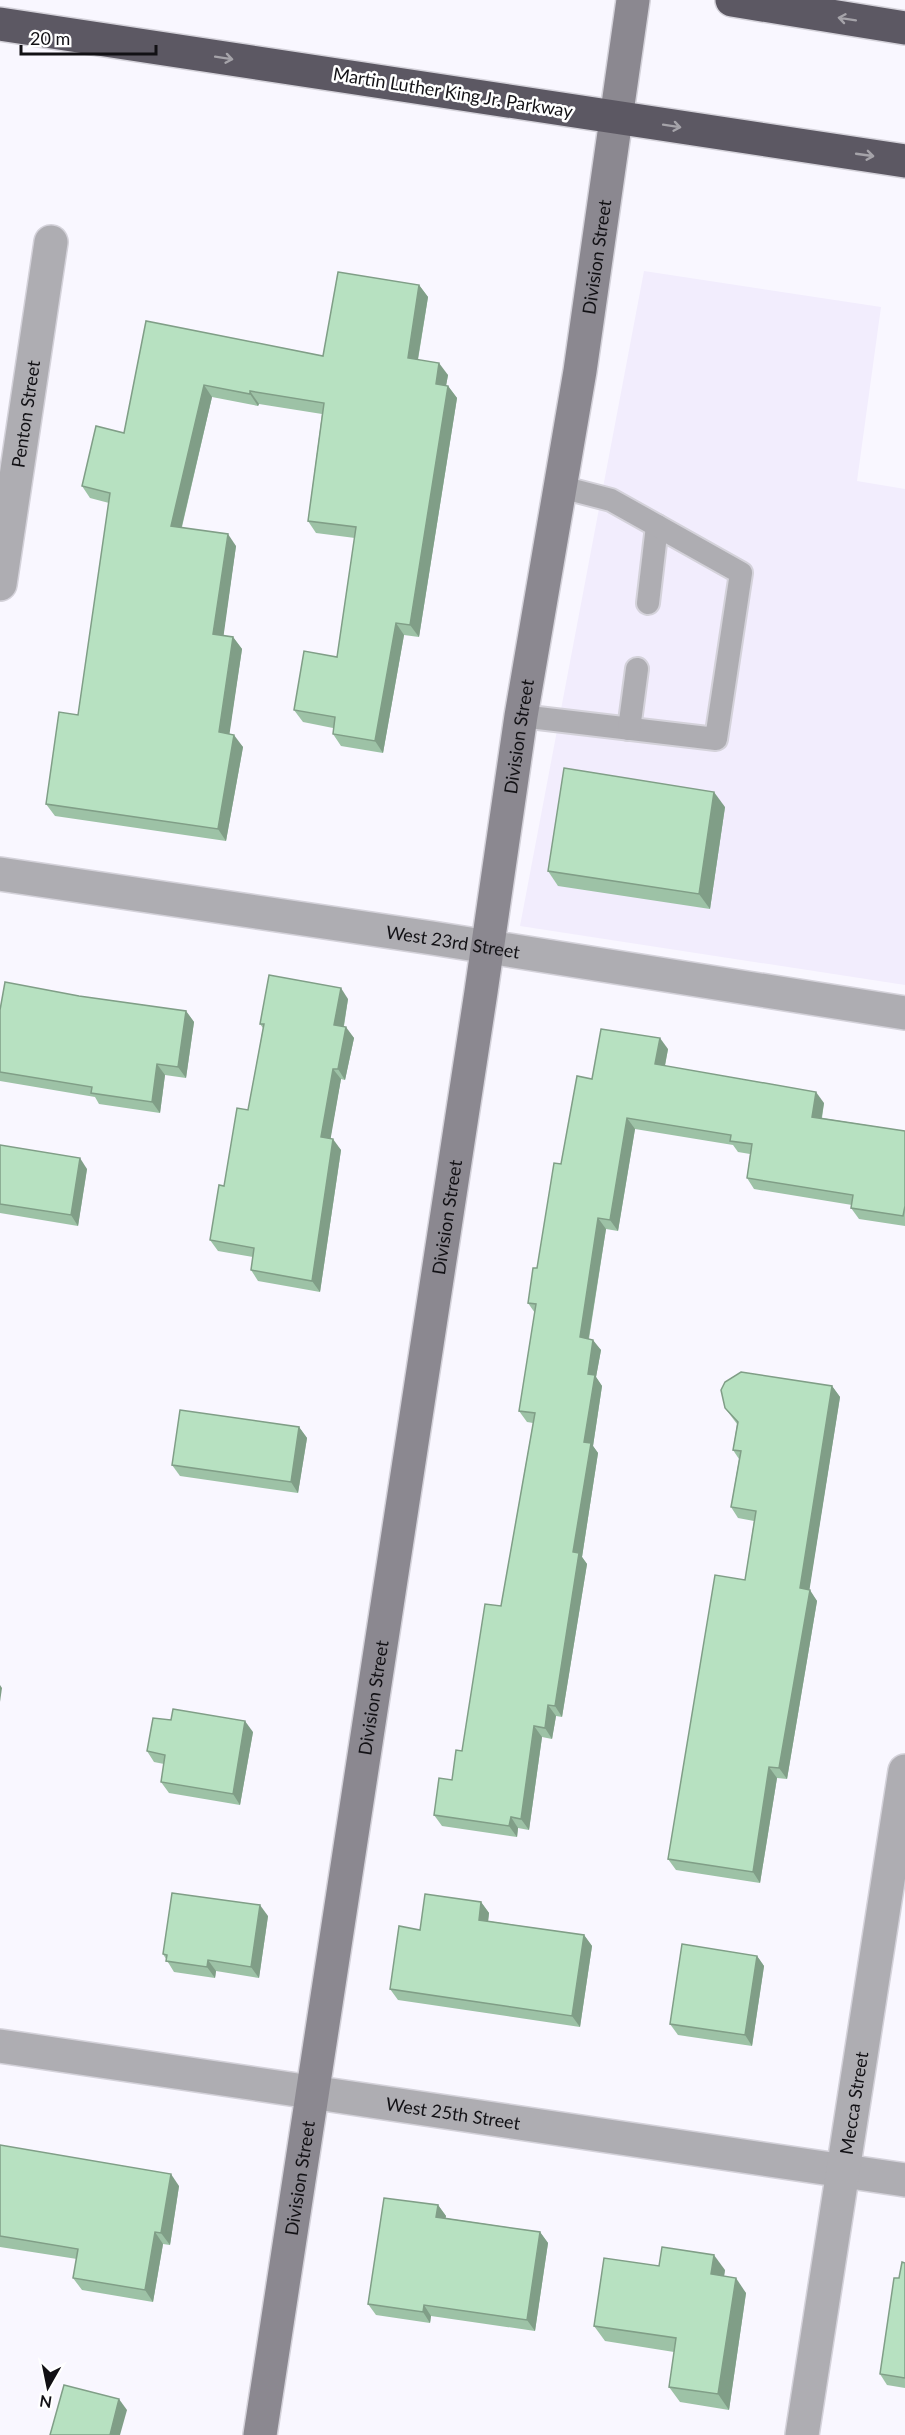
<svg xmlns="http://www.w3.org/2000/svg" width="905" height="2435" viewBox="0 0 905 2435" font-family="Lato,sans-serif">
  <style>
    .built { fill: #f2edfd }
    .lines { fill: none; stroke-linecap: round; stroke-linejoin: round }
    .lane-casing { stroke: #d4d2da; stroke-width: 26 }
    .street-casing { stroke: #d4d2da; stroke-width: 36 }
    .secondary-casing { stroke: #d4d2da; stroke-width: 36 }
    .highway-casing { stroke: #d4d2da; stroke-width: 36 }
    .lane { stroke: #aeadb2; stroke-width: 22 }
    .street { stroke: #aeadb2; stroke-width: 33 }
    .secondary { stroke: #8b8890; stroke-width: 33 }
    .highway { stroke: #5c5863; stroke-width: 33 }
    .wall { fill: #9dc2a6 }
    .shaded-wall { fill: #809e87 }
    .building { fill: #b7e1c1; stroke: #809e87; stroke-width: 1.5 }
    .oneway { stroke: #a5a3a9 }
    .labels { text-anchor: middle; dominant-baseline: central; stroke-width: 5; stroke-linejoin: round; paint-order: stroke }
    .street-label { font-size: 18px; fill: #121115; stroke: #fff }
  </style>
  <rect width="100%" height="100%" fill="#f9f7ff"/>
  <path class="built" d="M644 271 881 307 857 481 905 489V985L520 926Z"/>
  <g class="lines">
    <g class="lane-casing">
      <g id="lane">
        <path d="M648 603 657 526"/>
        <path d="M521 716 716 739 741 573 611 500 561 487"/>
        <path d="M629 729 637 669"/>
      </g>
    </g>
    <g class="street-casing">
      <g id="street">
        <path id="s1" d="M0 584 51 242"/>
        <path id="s2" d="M0 874 432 938 905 1013"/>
        <path id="s3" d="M0 2046 905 2180"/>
        <path id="s4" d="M802 2435 905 1771"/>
      </g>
    </g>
    <g class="secondary-casing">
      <g id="secondary">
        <path id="s5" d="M260 2435 481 992 521 716 580 371 633 0"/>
      </g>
    </g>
    <g class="highway-casing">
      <g id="highway">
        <path d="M732 0 905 28"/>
        <path d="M0 24 905 161"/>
      </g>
    </g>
    <use href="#lane" class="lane"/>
    <use href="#street" class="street"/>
    <use href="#secondary" class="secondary"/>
    <use href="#highway" class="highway"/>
  </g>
  <g class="wall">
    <path d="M419 285 428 297 418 360 448 375 446 386H448L457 398 419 637 404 635 383 753 341 746 333 734V728L303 722 294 710 337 657 355 538 316 533 308 521 322 414 259 404 258 406 212 397 182 527 236 546 223 636 233 637 242 649 229 734 243 747 226 841 55 816 46 804 78 715 109 503 90 498 82 486 124 433 146 321 323 356Z"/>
    <path d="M725 807 710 909 558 886 548 871Z"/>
    <path d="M79 996 186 1011 194 1022 186 1078 165 1075 160 1113 99 1104 95 1097 0 1081V1010Z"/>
    <path d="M348 999 344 1026 354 1038 345 1080 341 1079 330 1139 341 1150 320 1292 258 1281 251 1270 253 1257 218 1251 210 1240 224 1186 248 1110 263 1028 260 1024Z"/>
    <path d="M668 1049 665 1066 824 1103 822 1118 905 1131V1226L859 1219 851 1208 852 1205 754 1189 747 1178 750 1154 738 1152 733 1145 635 1129 618 1231 606 1229 589 1339 601 1350 596 1377 602 1386 593 1446 598 1453 582 1557 587 1564 562 1717 556 1716 552 1739 542 1737 529 1830 518 1828 517 1837 442 1826 434 1815 452 1780 462 1751 501 1606 533 1423 527 1422 519 1411 535 1313 528 1303 537 1268 561 1164 592 1079Z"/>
    <path d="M0 1145 87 1169 78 1226 0 1213Z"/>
    <path d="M832 1386 840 1397 809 1590 817 1601 787 1779 777 1778 760 1883 676 1870 668 1859 745 1580 754 1521 738 1518 731 1507 739 1459 733 1450 737 1424 725 1408Z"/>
    <path d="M299 1427 307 1438 298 1493 180 1476 172 1465Z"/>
    <path d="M253 1732 240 1805 169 1793 161 1782 164 1764 154 1762 147 1751Z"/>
    <path d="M481 1902 489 1913 488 1921 584 1935 592 1946 580 2027 398 2000 390 1989 420 1930Z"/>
    <path d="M268 1916 259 1978 216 1971 215 1978 174 1972 163 1954Z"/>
    <path d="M757 1956 764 1966 752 2046 678 2035 670 2024Z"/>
    <path d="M0 2145 179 2186 170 2245 163 2244 153 2302 82 2290 73 2278 77 2259 0 2247Z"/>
    <path d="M438 2205 446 2216 445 2218 540 2232 548 2243 535 2331 431 2316 430 2323 376 2315 368 2304Z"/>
    <path d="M905 2263V2388L887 2385 880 2374 899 2278Z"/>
    <path d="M659 2266 725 2270 724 2276 746 2293 729 2410 680 2402 669 2387 674 2352 605 2341 594 2326Z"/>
  </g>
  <g class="shaded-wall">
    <path d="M419 285 428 297 416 370 408 358Z"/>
    <path d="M439 363 448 375 444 396 436 384Z"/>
    <path d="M204 385 212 397 179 538 171 526Z"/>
    <path d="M448 386 457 398 419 637 410 625Z"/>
    <path d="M250 391 259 404 258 406 250 394Z"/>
    <path d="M228 534 236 546 222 647 213 634Z"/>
    <path d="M396 623 404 635 383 753 375 741Z"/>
    <path d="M233 637 242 649 228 744 219 732Z"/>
    <path d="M234 735 243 747 226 841 218 829Z"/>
    <path d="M714 792 725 807 710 909 699 894Z"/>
    <path d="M341 988 348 999 342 1036 334 1025Z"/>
    <path d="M186 1011 194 1022 186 1078 178 1067Z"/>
    <path d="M346 1027 354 1038 345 1080 338 1069Z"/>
    <path d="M660 1038 668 1049 663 1075 655 1064Z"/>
    <path d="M157 1064 165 1075 160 1113 152 1102Z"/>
    <path d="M333 1069 341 1079 329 1148 321 1137Z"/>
    <path d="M816 1092 824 1103 820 1127 812 1117Z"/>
    <path d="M627 1118 635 1129 618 1231 610 1220Z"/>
    <path d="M333 1139 341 1150 320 1292 312 1281Z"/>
    <path d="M80 1158 87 1169 78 1226 71 1215Z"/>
    <path d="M598 1218 606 1229 587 1348 580 1337Z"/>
    <path d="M593 1340 601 1350 596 1377 602 1386 593 1446 598 1453 582 1557 587 1564 562 1717 555 1706 573 1552 584 1442 588 1374Z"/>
    <path d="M832 1386 840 1397 808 1599 800 1588Z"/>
    <path d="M299 1427 307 1438 298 1493 291 1482Z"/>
    <path d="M810 1590 817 1601 787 1779 779 1768Z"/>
    <path d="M0 1685 2 1688 0 1702Z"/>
    <path d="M548 1705 556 1716 552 1739 545 1728Z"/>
    <path d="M245 1721 253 1732 240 1805 233 1794Z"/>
    <path d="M534 1726 542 1737 529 1830 521 1819Z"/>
    <path d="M769 1767 777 1778 760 1883 753 1872Z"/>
    <path d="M511 1817 518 1828 517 1837 509 1826Z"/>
    <path d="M481 1902 489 1913 487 1931 479 1920Z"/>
    <path d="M260 1905 268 1916 259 1978 251 1967Z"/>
    <path d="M584 1935 592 1946 580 2027 572 2016Z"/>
    <path d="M757 1956 764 1966 752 2046 745 2035Z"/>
    <path d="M208 1960 216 1971 215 1978 207 1967Z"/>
    <path d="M171 2174 179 2186 170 2245 161 2233Z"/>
    <path d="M438 2205 446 2216 444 2228 436 2217Z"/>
    <path d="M155 2232 163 2244 153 2302 145 2290Z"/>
    <path d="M540 2232 548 2243 535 2331 527 2320Z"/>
    <path d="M714 2255 725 2270 722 2289 711 2274Z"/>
    <path d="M736 2278 746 2293 729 2410 718 2394Z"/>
    <path d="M424 2305 431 2316 430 2323 423 2312Z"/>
    <path d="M119 2399 127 2410 120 2435H110Z"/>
  </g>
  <g class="building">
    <path d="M338 272 419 285 408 358 439 363 436 384 448 386 410 625 396 623 375 741 333 734 335 717 294 710 304 651 337 657 356 527 308 521 324 403 250 391V394L204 385 171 526 228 534 213 634 233 637 219 732 234 735 218 829 46 804 59 712 78 715 110 493 82 486 96 426 124 433 146 321 323 356Z"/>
    <path d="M564 768 714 792 699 894 548 871Z"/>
    <path d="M269 975 341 988 334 1025 346 1027 338 1069H333L321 1137 333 1139 312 1281 251 1270 254 1248 210 1240 219 1185 224 1186 237 1108 248 1110 264 1024H260Z"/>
    <path d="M5 982 79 996 186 1011 178 1067 157 1064 152 1102 91 1093 92 1087 0 1072V1010Z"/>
    <path d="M601 1029 660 1038 655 1064 816 1092 812 1117 905 1131V1206L903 1216 851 1208 853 1195 747 1178 752 1144 730 1141 731 1135 627 1118 610 1220 598 1218 580 1337 593 1340 588 1374 595 1375 584 1442 591 1443 573 1552 579 1553 555 1706 548 1705 545 1728 534 1726 521 1819 511 1817 509 1826 434 1815 439 1778 452 1780 456 1750 462 1751 485 1604 501 1606 535 1413 519 1411 536 1304 528 1303 533 1268H537L554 1163 561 1164 577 1076 592 1079Z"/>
    <path d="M0 1145 80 1158 71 1215 0 1204Z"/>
    <path d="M741 1372 832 1386 800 1588 810 1590 779 1768 769 1767 753 1872 668 1859 715 1575 745 1580 756 1511 731 1507 741 1451 733 1450 738 1422 725 1408 721 1390 725 1382Z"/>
    <path d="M180 1410 299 1427 291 1482 172 1465Z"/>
    <path d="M173 1709 245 1721 233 1794 161 1782 165 1755 147 1751 153 1718 171 1720Z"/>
    <path d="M172 1893 260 1905 251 1967 208 1960 207 1967 166 1961 167 1955 163 1954Z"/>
    <path d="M425 1894 481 1902 479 1920 584 1935 572 2016 390 1989 399 1926 420 1930Z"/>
    <path d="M682 1944 757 1956 745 2035 670 2024Z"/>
    <path d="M0 2145 171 2174 161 2233 155 2232 145 2290 73 2278 78 2249 0 2236Z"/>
    <path d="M384 2198 438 2205 436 2217 540 2232 527 2320 424 2305 423 2312 368 2304Z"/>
    <path d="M662 2247 714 2255 711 2274 736 2278 718 2394 669 2387 676 2338 594 2326 604 2258 659 2266Z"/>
    <path d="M902 2262 905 2263V2378L880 2374 894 2278H899Z"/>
    <path d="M64 2385 119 2399 110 2435H50Z"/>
  </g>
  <defs><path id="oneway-shaft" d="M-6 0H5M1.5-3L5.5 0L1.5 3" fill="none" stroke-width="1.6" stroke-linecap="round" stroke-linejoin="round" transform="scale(1.5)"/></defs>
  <g class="oneway">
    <use href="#oneway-shaft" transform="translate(847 19) rotate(-171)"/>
    <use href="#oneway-shaft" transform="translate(224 58) rotate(9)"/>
    <use href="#oneway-shaft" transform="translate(672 126) rotate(9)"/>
    <use href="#oneway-shaft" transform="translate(865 155) rotate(8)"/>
  </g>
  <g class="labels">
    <g class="street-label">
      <text transform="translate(453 92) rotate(9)">Martin Luther King Jr. Parkway</text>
      <text stroke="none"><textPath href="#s5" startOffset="2204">Division Street</textPath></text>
      <text stroke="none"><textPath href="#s1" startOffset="172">Penton Street</textPath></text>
      <text stroke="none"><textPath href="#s5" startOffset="1718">Division Street</textPath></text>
      <text stroke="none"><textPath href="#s2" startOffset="458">West 23rd Street</textPath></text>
      <text stroke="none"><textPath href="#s5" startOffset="1232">Division Street</textPath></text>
      <text stroke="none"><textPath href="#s5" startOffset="746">Division Street</textPath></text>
      <text stroke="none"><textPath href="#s4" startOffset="336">Mecca Street</textPath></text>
      <text stroke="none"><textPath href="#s3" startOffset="458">West 25th Street</textPath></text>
      <text stroke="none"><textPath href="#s5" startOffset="260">Division Street</textPath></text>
    </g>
  </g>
  <g transform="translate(48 2387) rotate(189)" stroke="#ffffff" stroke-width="4.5" paint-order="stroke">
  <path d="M0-4.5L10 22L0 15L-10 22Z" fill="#121115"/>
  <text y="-9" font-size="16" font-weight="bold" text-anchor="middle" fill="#121115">N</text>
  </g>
  <path d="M21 45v9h135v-9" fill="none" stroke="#121115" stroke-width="3"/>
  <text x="30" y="45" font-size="18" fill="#121115" stroke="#ffffff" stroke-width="4.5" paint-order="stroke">20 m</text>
</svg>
